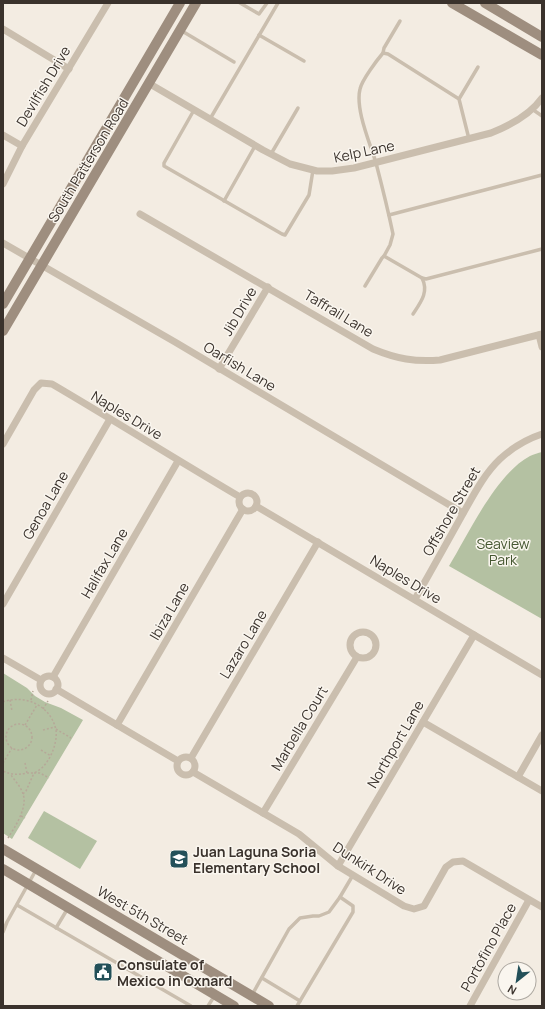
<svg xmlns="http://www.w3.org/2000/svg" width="545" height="1009" viewBox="0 0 545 1009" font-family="Manrope,sans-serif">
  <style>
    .green { fill: #b4c1a2 }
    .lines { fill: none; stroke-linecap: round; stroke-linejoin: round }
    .path { stroke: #b6a898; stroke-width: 1.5; stroke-dasharray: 2 2; stroke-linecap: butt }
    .lane { stroke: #cabeae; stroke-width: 3.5 }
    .street { stroke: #cabeae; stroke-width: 7 }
    .secondary { stroke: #9e8e7f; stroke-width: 10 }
    .labels { text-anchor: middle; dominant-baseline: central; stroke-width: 3; stroke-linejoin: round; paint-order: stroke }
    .street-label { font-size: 14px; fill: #3a322c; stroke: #faf6ef }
    .park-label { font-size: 14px; fill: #455731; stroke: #faf6ef }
    .poi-label { font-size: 14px; font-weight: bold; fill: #3a322c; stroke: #faf6ef; text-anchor: start }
  </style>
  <rect width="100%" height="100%" fill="#f3ece2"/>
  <g class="green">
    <path d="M542 452V619L449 566C469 533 496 474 530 456 534 454 538 453 542 452Z"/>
    <path d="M3 673 27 688 35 696 45 702 61 708 83 720 12 839 3 833Z"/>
    <path d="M44 811 97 841 80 869 28 838Z"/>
  </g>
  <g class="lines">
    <g class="path">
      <path d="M10 700 12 711"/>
      <path d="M31 700 33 691"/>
      <path d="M3 702C24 694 51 705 56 730 58 744 48 769 33 773 31 773 29 773 27 773 17 775 12 775 3 771"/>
      <path d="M43 709 48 701"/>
      <circle cx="19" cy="737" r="13"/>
      <path d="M25 725 37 705"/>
      <path d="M56 729 71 738"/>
      <path d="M43 730 55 727"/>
      <path d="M41 750 51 756"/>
      <path d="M3 763 12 748"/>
      <path d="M25 763 27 773"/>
      <path d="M23 794 26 791 34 773H40L49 778"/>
      <path d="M21 816 25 818"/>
      <path d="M8 838C15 827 28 807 23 794 21 787 15 781 11 775"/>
    </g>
    <g class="lane">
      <path d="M240 3 259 14 267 3"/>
      <path d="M182 31 234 62"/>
      <path d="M259 35 304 61"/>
      <path d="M383 53 384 48 400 21"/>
      <path d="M459 99 478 67"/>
      <path d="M532 109 542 116"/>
      <path d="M194 110 164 163V166L282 234 285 235 309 195 313 170"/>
      <path d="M210 119 278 3"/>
      <path d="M469 139 459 99 388 54 383 53C377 60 362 80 360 89 355 109 370 143 376 163 382 186 388 210 393 234L390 245 384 256 422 278 426 279 542 249"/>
      <path d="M271 154 298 108"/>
      <path d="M224 201 255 146"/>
      <path d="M389 215 542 175"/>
      <path d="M365 286 382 258 384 256"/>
      <path d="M413 314C421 302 429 292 422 278"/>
      <path d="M340 897 353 875"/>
      <path d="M17 905 191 1006"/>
      <path d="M56 928 68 908"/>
      <path d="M3 932 7 922 36 870"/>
      <path d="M262 978 300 1001"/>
      <path d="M252 995 289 929 300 918 313 916H319L329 912 340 897 353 906V912L297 1006"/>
      <path d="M208 1006 215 995"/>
    </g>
    <g class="street">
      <path d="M3 29 69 69"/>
      <path d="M150 84 263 150 290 164 317 171H332L354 168 491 133C511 125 530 115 542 98"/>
      <path d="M3 135 22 146"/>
      <path d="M3 184 22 146 108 3"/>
      <path d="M140 214 373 349C397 359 415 362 440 360L542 334"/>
      <path d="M3 243 175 342 463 513"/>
      <path d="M539 335 542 347"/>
      <path d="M219 369 268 287"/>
      <path d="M3 444 34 390 41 383 52 384C115 421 177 460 240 497"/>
      <circle cx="248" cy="502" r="9"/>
      <path d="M256 506 542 675"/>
      <path d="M415 599C430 573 445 546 460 519 472 498 483 475 500 459 512 448 527 439 542 434"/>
      <path d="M3 604 110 419"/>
      <circle cx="363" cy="645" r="13"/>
      <path d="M3 658 41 680"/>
      <circle cx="49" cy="685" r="9"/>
      <path d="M53 677 178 461"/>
      <path d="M56 689 178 761"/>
      <path d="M423 722 542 791"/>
      <path d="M117 725 243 509"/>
      <circle cx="186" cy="766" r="9"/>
      <path d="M191 758 318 542"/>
      <path d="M193 772 299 834 338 866 404 906 414 909 424 906 446 867 453 862 463 861 542 907"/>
      <path d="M518 777 542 735"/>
      <path d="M263 813 357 657"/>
      <path d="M338 866 474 635"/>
      <path d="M470 1006 529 900"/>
    </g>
    <g class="secondary">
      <path d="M452 3 542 55"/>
      <path d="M485 3 542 37"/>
      <path d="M3 304 180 3"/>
      <path d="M3 331 196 3"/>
      <path d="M3 849 269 1006"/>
      <path d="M3 869 234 1006"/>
    </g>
  </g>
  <defs>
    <g id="school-square" transform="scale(1)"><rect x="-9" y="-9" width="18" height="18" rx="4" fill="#235059" stroke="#faf6ef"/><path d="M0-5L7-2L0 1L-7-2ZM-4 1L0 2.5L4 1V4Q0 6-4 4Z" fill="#fff"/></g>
    <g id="civic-square" transform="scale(1)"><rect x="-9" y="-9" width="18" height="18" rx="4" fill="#235059" stroke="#faf6ef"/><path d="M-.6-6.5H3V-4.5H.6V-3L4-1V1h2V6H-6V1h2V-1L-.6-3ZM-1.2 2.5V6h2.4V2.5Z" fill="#fff"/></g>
  </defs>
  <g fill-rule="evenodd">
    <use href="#school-square" x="179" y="859"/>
    <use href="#civic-square" x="103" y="972"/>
  </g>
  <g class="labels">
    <g class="street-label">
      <text transform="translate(43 86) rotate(-59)">Devilfish Drive</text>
      <text transform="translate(364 151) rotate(-12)">Kelp Lane</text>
      <text transform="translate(88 160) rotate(-59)">South Patterson Road</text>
      <text transform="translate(239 311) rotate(-60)">Jib Drive</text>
      <text transform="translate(339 313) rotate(31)">Taffrail Lane</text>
      <text transform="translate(240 366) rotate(31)">Oarfish Lane</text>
      <text transform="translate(127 415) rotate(31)">Naples Drive</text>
      <text transform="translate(45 505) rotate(-60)">Genoa Lane</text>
      <text transform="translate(451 511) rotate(-60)">Offshore Street</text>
      <text transform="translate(104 563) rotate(-60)">Halifax Lane</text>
      <text transform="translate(406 579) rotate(31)">Naples Drive</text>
      <text transform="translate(169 611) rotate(-60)">Ibiza Lane</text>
      <text transform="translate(243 644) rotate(-59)">Lazaro Lane</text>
      <text transform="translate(299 728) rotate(-59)">Marbella Court</text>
      <text transform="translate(395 744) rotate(-60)">Northport Lane</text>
      <text transform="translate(370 868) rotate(33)">Dunkirk Drive</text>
      <text transform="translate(143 915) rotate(30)">West 5th Street</text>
      <text transform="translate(488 947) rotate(-61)">Portofino Place</text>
    </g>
    <g class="park-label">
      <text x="503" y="543">Seaview<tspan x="503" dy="16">Park</tspan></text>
    </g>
    <g class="poi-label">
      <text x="193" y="851">Juan Laguna Soria<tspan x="193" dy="16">Elementary School</tspan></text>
      <text x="117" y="964">Consulate of<tspan x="117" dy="16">Mexico in Oxnard</tspan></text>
    </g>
  </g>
  <rect width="545" height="1009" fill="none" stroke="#3a322c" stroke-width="8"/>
  <g transform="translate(517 981) rotate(210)"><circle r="19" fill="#faf6ef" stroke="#ada8a1"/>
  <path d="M0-3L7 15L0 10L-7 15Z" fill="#235059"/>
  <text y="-6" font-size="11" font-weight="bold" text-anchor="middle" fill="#3a322c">N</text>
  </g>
</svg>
